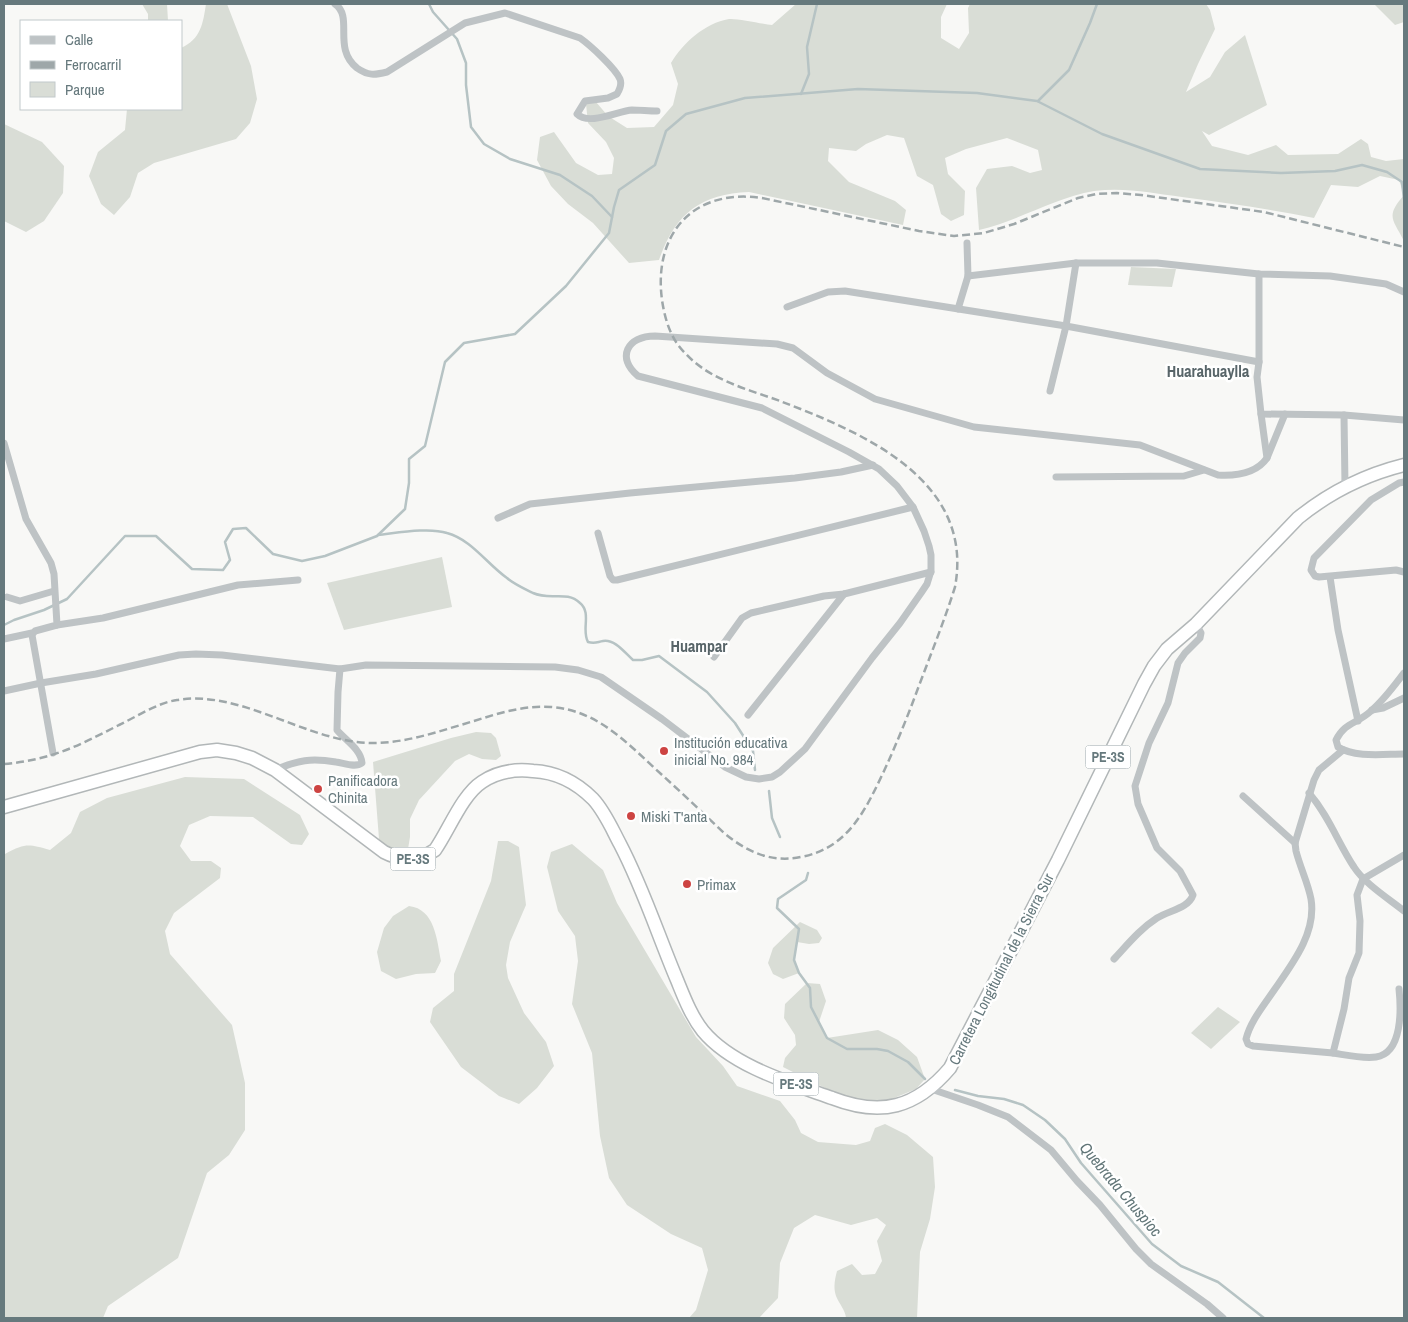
<svg xmlns="http://www.w3.org/2000/svg" width="1408" height="1322" viewBox="0 0 1408 1322" font-family="'Archivo Narrow',sans-serif">
  <style>
    .green { fill: #d9ddd6 }
    .lines { fill: none; stroke-linecap: round; stroke-linejoin: round }
    .stream { stroke: #b6c3c4; stroke-width: 2.5 }
    .highway-casing { stroke: #b2b7b8; stroke-width: 15 }
    .street { stroke: #bec3c5; stroke-width: 7 }
    .highway { stroke: #fff; stroke-width: 12 }
    .rail { stroke: #9ea7a9; stroke-width: 2.5; stroke-dasharray: 8 4; stroke-linecap: butt }
    .poi-dot { fill: #cd4442; stroke: #fff; stroke-width: 2 }
    .labels { text-anchor: middle; dominant-baseline: central; stroke-width: 5; stroke-linejoin: round; paint-order: stroke }
    .shield { fill: #fff; stroke: #94a1a4; stroke-width: 1 }
    .shield-label { font-size: 14px; font-weight: bold; fill: #66797d }
    .poi-label { font-size: 15px; fill: #66797d; stroke: #fff; text-anchor: start }
    .street-label { font-size: 15px; fill: #66797d; stroke: #fff }
    .neighbourhood-label { font-size: 16px; font-weight: bold; fill: #586569; stroke: #fff }
    .water-label { font-size: 16px; font-style: italic; fill: #627678; stroke: #fff }
  </style>
  <rect width="100%" height="100%" fill="#f8f8f6"/>
  <g class="green">
    <path d="M142 4H167L168 21H148V14Z"/>
    <path d="M206 4H227L251 66 257 99 250 123 236 139 154 163 138 173 130 197 114 215 101 204 89 176 98 152 125 130 127 109H181V48C201 39 203 23 206 4Z"/>
    <path d="M796 4H947L941 17V38L959 49 969 33 968 8 970 4H1206L1210 10 1215 29 1198 64 1186 92 1210 77 1225 52 1245 35 1267 105 1209 135 1202 131 1212 146 1248 155 1276 145 1288 155 1338 154 1361 139 1368 144 1371 157 1386 161 1404 159V241C1393 219 1385 217 1404 195L1399 180 1380 176 1358 187 1331 185 1314 218C1270 209 1226 203 1182 197 1153 193 1124 187 1094 191 1054 198 1018 221 979 230L976 188 987 169 1012 166 1030 173 1042 170 1038 150 1007 138 966 149 945 158 948 174 965 191 964 215 951 221 941 214 933 185 917 176 904 138 887 135 866 144 856 151 829 148 828 161 849 182 895 201 906 210 903 225 749 192C700 194 675 214 659 260L629 263 593 223 568 204 551 186 537 160 540 137 554 132 576 163 598 175 612 174 614 158 606 142 588 123 586 104 596 102 608 116 627 128 654 127 673 105 678 84 671 63C683 43 705 23 729 19 736 18 763 24 772 25Z"/>
    <path d="M1374 4H1404V22L1395 25Z"/>
    <path d="M4 124 42 142 64 166 63 193 44 221 26 232 4 221Z"/>
    <path d="M1131 267 1176 269 1172 287 1128 285Z"/>
    <path d="M442 557 452 607 344 630 327 583Z"/>
    <path d="M476 732 491 733 496 738 501 756 496 760 482 759 469 754 455 761 419 800 410 819V837L408 849 400 855 393 854 379 839 373 762 451 738Z"/>
    <path d="M185 777 244 779 300 815 309 834 302 845 291 844 253 817 210 816 189 825 180 846 191 861H211L221 868 220 878 174 913 165 931 170 954 232 1025 245 1083V1130L229 1155 207 1173 178 1258 108 1306 103 1318H4L5 854C26 843 28 844 50 850L71 833 80 812 107 798Z"/>
    <path d="M498 841H508L519 847 526 905 510 942 506 965 508 978 524 1013 546 1042 554 1066 537 1088 519 1104 499 1096 461 1067 430 1022 433 1008 454 991V974L491 881Z"/>
    <path d="M572 844 603 870 617 903 696 1037 723 1066 737 1086 780 1101 795 1120 801 1133 818 1142 856 1145 870 1141 875 1128 885 1124 907 1135 933 1157 935 1187 930 1219 920 1252 917 1318H846C845 1309 839 1304 836 1296 833 1287 835 1279 837 1271L852 1264 862 1275 875 1274 882 1261 877 1241 886 1225 877 1218 851 1225 815 1215 794 1228 780 1263 778 1298 759 1318H689L696 1310 708 1270 702 1248 671 1234 627 1205 609 1178 600 1136 592 1053 572 1004 578 961 575 936 558 911 547 867 551 852Z"/>
    <path d="M409 906C435 909 437 940 441 961L435 973 416 974 396 979 381 971 377 952 384 928 393 916Z"/>
    <path d="M800 922 817 930 822 938 819 943 809 944 797 942 794 960 799 973 783 979 773 974 768 963 773 948Z"/>
    <path d="M807 983 820 984 826 1001 819 1022 827 1038 878 1030 898 1040 917 1057 925 1079 916 1089 887 1101 859 1102 827 1089 783 1067 785 1058 796 1045 795 1035 784 1018 785 1004Z"/>
    <path d="M1218 1007 1240 1022 1211 1049 1191 1033Z"/>
  </g>
  <g class="lines">
    <g class="stream">
      <path d="M429 4 433 12 457 39 466 63V85L471 127 484 144 510 159 560 175 592 196 612 217"/>
      <path d="M801 94 809 74 807 47 817 4"/>
      <path d="M1038 101 1069 70 1090 23 1097 4"/>
      <path d="M378 535C397 533 429 527 447 533 472 540 486 563 507 578 514 584 525 589 533 593 551 601 566 590 580 603 592 613 581 630 588 642 595 644 597 642 603 641 615 639 625 653 633 660H642L659 656 707 692 735 723 753 751 755 770"/>
      <path d="M4 625 14 620 44 610 67 599 125 536H156L192 569 223 570 230 560 225 542 233 529 246 528 273 554 302 561 325 556 377 536 405 509 409 483V459L425 446 445 362 464 343 515 334 566 286 609 233 614 207 619 190 655 165 666 131 686 114 745 98 858 89 977 93 1037 101 1102 134 1200 169 1281 173 1335 171 1362 165 1387 172 1402 182 1404 199"/>
      <path d="M769 791 772 818 780 837"/>
      <path d="M808 873 806 880 778 899 777 908 799 929 794 960 799 973 810 988 811 1007 827 1038 847 1049H877L888 1051 908 1062 925 1079"/>
      <path d="M955 1090 978 1096 1004 1099 1023 1105 1045 1120 1065 1139 1081 1163 1152 1244 1181 1266 1218 1282 1264 1318"/>
    </g>
    <g class="highway-casing">
      <path id="highway" d="M4 807 200 752 217 750 236 753 252 758 275 770 384 852C401 861 419 861 435 850 449 830 462 795 482 782 497 772 516 769 533 771 556 772 577 783 593 799 605 812 612 829 620 844 643 888 658 935 677 980 684 997 691 1016 703 1031 732 1066 790 1083 832 1098 881 1117 916 1108 950 1068L1058 860 1144 684 1154 666 1167 649 1196 624 1298 518C1330 492 1364 475 1404 465"/>
    </g>
    <g class="street">
      <path d="M335 4C354 17 332 48 357 68 368 76 375 75 387 72L465 23 505 13 580 38C590 45 615 68 620 79 622 84 620 89 617 94L608 98 585 101 577 114C589 126 618 111 632 110 640 110 649 111 657 111"/>
      <path d="M1259 274V362L1257 377 1261 414 1344 415 1404 420"/>
      <path d="M968 276 1076 263H1157L1259 274 1330 276 1386 284 1404 292"/>
      <path d="M787 307 828 292 845 291 1066 326 1259 362"/>
      <path d="M958 309 968 276 967 243"/>
      <path d="M1050 391 1066 326 1076 263"/>
      <path d="M1344 415 1345 486"/>
      <path d="M4 443 26 519 51 563 54 574 57 625 35 631 32 635 53 753"/>
      <path d="M1267 458 1285 414"/>
      <path d="M1056 477 1184 476 1204 470"/>
      <path d="M1404 482 1399 483 1371 500 1314 558 1311 570 1315 576 1319 577 1396 570 1404 572"/>
      <path d="M498 518 530 504 630 493 795 478 841 472 873 465"/>
      <path d="M598 533 610 576 613 580H617L913 507"/>
      <path d="M1330 577 1338 630 1358 721"/>
      <path d="M7 597 20 601 54 591"/>
      <path d="M57 625 103 618 238 585 298 580"/>
      <path d="M4 639 32 633"/>
      <path d="M714 657 742 618 751 613 824 596 844 594 931 572"/>
      <path d="M1404 673C1394 686 1384 700 1371 711 1357 724 1345 722 1336 740L1338 747C1355 758 1384 754 1404 754"/>
      <path d="M4 691 41 683 96 674 179 655 196 654 222 655 340 669 366 665 555 667 578 670 601 677 662 719 725 767 746 777 759 779 772 777 780 772 805 749 872 658 900 623 921 593 927 584 931 571V555L929 546 924 531 913 507 897 486 879 469 849 452 762 408 638 376C616 358 627 336 655 336L777 344 793 348 827 373 875 399 974 427 1140 445 1218 475C1236 476 1256 474 1267 458L1261 414"/>
      <path d="M1372 710 1383 708 1404 698"/>
      <path d="M748 715 844 594"/>
      <path d="M275 770C298 760 311 758 336 762 344 763 355 768 362 763 361 749 345 740 337 730L338 692 340 669"/>
      <path d="M1309 793C1329 816 1338 843 1354 867 1364 883 1389 899 1404 911"/>
      <path d="M1243 796 1295 843"/>
      <path d="M1114 959C1128 944 1140 929 1157 918 1169 910 1188 909 1193 895L1180 871 1157 848 1138 804 1135 786 1149 743 1168 703 1178 663 1185 653 1200 638 1201 633 1196 624"/>
      <path d="M1399 989C1401 1008 1403 1053 1376 1057 1363 1059 1346 1055 1333 1053L1344 1009 1349 978 1359 953 1360 921 1357 895 1363 879 1404 855"/>
      <path d="M1333 1053 1253 1046 1248 1044 1246 1039C1250 1023 1261 1009 1270 996 1289 968 1317 935 1311 899 1308 883 1300 867 1296 851L1295 843 1314 780 1319 770 1343 750"/>
      <path d="M931 1089 978 1105 1008 1117 1051 1150 1077 1181 1100 1205 1136 1249 1151 1264 1207 1304 1223 1318"/>
    </g>
    <use href="#highway" class="highway"/>
    <path class="rail" d="M4 764C51 760 78 746 119 725 138 716 157 703 177 700 237 690 298 735 357 742 397 747 436 732 474 721 499 713 525 705 551 707 598 710 628 744 661 774 682 793 703 813 724 833 747 852 771 863 801 857 848 848 865 811 884 771 896 745 907 718 917 691 930 656 944 622 955 587 975 479 861 432 780 401 747 389 710 380 686 354 671 340 665 320 662 300 653 233 694 188 762 198L919 231 954 236 984 233 1014 224 1078 198 1096 194 1117 193 1141 195 1264 212 1404 247"/>
  </g>
  <g class="poi-dot">
    <circle cx="664" cy="751" r="5"/>
    <circle cx="318" cy="789" r="5"/>
    <circle cx="631" cy="816" r="5"/>
    <circle cx="687" cy="884" r="5"/>
  </g>
  <g class="labels">
    <g class="shield">
      <rect x="1085.5" y="745.5" width="45" height="23" rx="4"/>
      <rect x="390.5" y="847.5" width="45" height="23" rx="4"/>
      <rect x="773.5" y="1072.5" width="45" height="23" rx="4"/>
    </g>
    <g class="shield-label">
      <text x="1108" y="757">PE-3S</text>
      <text x="413" y="859">PE-3S</text>
      <text x="796" y="1084">PE-3S</text>
    </g>
    <g class="poi-label">
      <text x="674" y="742">Institución educativa<tspan x="674" dy="17">inicial No. 984</tspan></text>
      <text x="328" y="780">Panificadora<tspan x="328" dy="17">Chinita</tspan></text>
      <text x="641" y="816">Miski T'anta</text>
      <text x="697" y="884">Primax</text>
    </g>
    <g class="street-label">
      <text transform="translate(1001 969) rotate(-63)">Carretera Longitudinal de la Sierra Sur</text>
    </g>
    <g class="neighbourhood-label">
      <text x="1208" y="371">Huarahuaylla</text>
      <text x="699" y="646">Huampar</text>
    </g>
    <g class="water-label">
      <text transform="translate(1121 1189) rotate(50)">Quebrada Chuspioc</text>
    </g>
  </g>
  <rect width="1408" height="1322" fill="none" stroke="#66797d" stroke-width="10"/>
  <rect x="20" y="20" width="162" height="90" fill="#ffffff" stroke="#c2c9cb"/>
  <rect x="30" y="36" width="25" height="8" fill="#bec3c5" stroke="#c2c9cb"/>
  <text x="65" y="45" font-size="15" fill="#66797d">Calle</text>
  <rect x="30" y="61" width="25" height="8" fill="#9ea7a9" stroke="#c2c9cb"/>
  <text x="65" y="70" font-size="15" fill="#66797d">Ferrocarril</text>
  <rect x="30" y="82" width="25" height="15" fill="#d9ddd6" stroke="#c2c9cb"/>
  <text x="65" y="95" font-size="15" fill="#66797d">Parque</text>
</svg>
